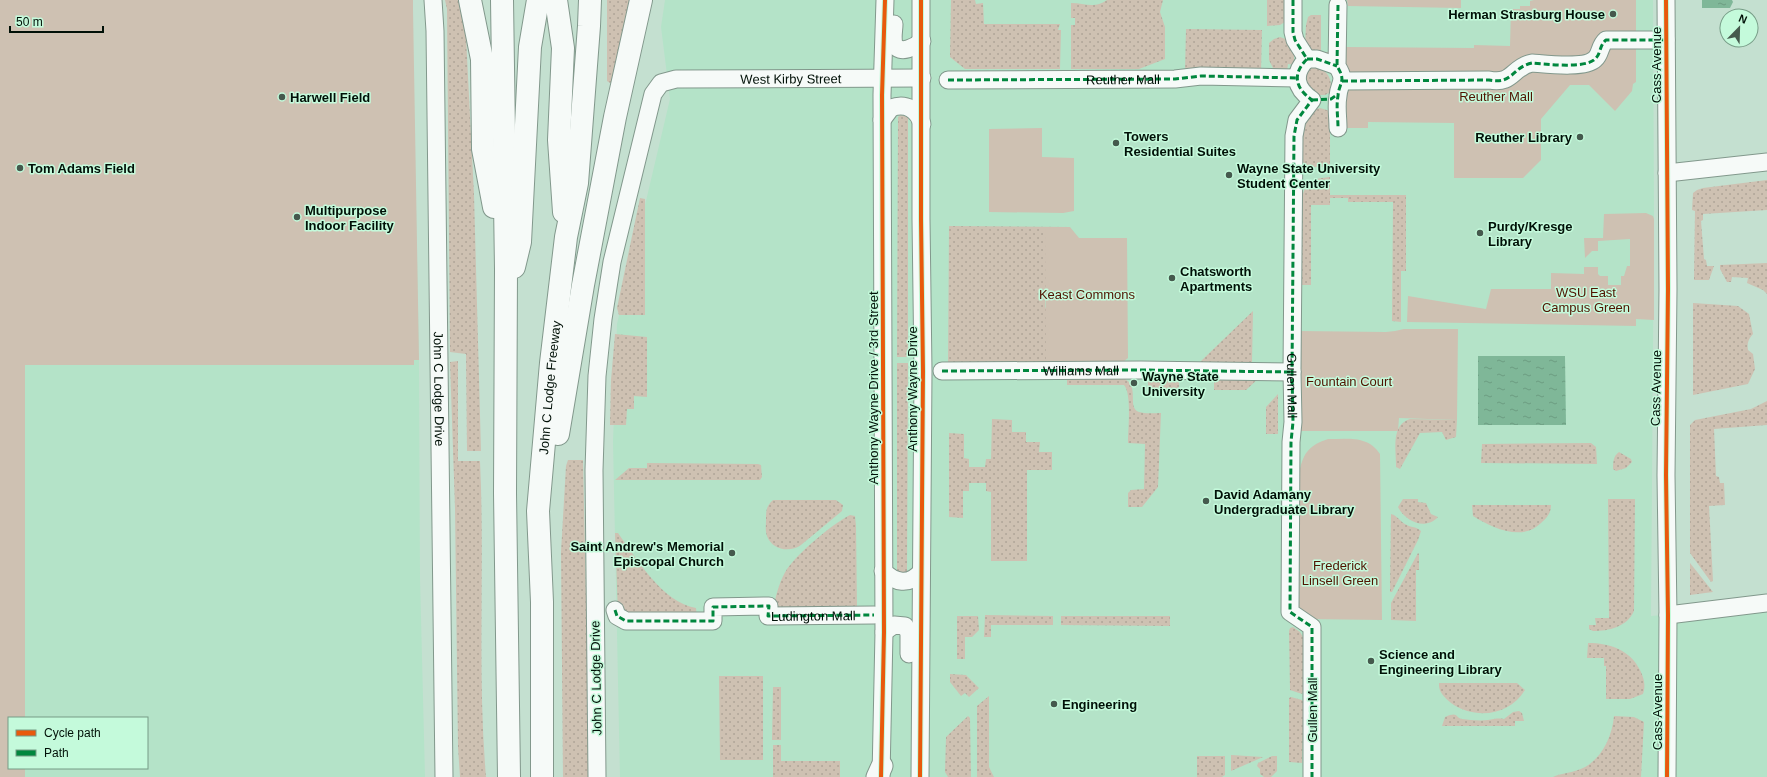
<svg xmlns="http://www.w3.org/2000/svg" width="1767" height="777" viewBox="0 0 1767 777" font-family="Arial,sans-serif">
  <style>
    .built { fill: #b4e3c8; fill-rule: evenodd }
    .grass { fill: url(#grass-dots) }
    .park { fill: #cec1b2 }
    .water { fill: url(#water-ripples) }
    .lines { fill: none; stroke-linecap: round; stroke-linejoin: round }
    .minor-casing { stroke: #82988c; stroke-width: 19 }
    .major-casing { stroke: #82988c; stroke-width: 23 }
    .highway-casing { stroke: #82988c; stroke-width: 24 }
    .minor { stroke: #f6faf8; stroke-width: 17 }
    .major { stroke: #f6faf8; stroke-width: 21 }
    .highway { stroke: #f6faf8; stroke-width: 22 }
    .quiet { stroke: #00873e; stroke-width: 3; stroke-dasharray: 6 3; stroke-linecap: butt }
    .cycleway-casing { stroke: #c4fadb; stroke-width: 6 }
    .cycleway { stroke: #e8590c; stroke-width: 4 }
    .poi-dot { fill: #45594d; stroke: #c4fadb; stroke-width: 1.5 }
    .labels { text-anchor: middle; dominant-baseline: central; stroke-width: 3; stroke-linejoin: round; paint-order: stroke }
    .poi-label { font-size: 13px; font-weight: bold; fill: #001007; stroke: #c4fadb; text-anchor: start }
    .street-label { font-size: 13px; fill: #001007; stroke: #c4fadb }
    .park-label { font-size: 13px; fill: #501300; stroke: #c4fadb }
  </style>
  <defs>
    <pattern id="grass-dots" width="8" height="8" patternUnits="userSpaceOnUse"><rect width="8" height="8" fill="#cec1b2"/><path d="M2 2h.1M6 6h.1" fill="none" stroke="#afa598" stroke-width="1.8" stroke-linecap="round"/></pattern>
    <pattern id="water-ripples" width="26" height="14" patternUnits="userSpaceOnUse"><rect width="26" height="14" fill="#7fb798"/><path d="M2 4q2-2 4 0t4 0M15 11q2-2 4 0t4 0" fill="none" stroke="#6c9c82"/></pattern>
  </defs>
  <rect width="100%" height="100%" fill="#c4e0d0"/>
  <g class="built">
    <path d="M0 0H412L419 360 420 578 425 777H0ZM9 718H147V768H9Z"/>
    <path d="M665 0H1653L1654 219 1651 616 1767 607V777H620L613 442 617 324 670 99 661 27Z"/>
  </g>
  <g class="grass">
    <path d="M445 0H459L466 37 474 195 481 451H467L466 354 450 352 447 9Z"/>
    <path d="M607 0H630L616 61 613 81 610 83 607 81Z"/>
    <path d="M951 0H975L976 4 983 3 984 24H1060L1058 30H1061L1060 69H965L950 57Z"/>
    <path d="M1107 0H1163L1160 12 1165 27V59L1139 69H1071V25H1075V18H1071V3C1085 3 1094 9 1107 0Z"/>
    <path d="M1267 0H1288L1285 22 1280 25 1267 26Z"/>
    <path d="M1311 15H1321V52H1332L1333 56 1314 55 1305 45 1306 25 1308 17Z"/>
    <path d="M1186 29 1262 30 1261 72 1185 71Z"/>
    <path d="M1280 37 1288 40 1294 52V65L1288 64 1287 71 1274 70 1269 60V43L1274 39Z"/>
    <path d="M1312 68C1326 66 1335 81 1329 93L1325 95H1314L1304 78 1306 73Z"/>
    <path d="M1320 108 1330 111V167H1308L1301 160 1303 117 1313 110Z"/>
    <path d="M901 115 908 117V357H897L898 117Z"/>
    <path d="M1330 177V195H1406V271H1401V322L1392 321 1393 202H1348V198H1330V205H1311V285H1299C1299 264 1294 196 1309 183 1315 178 1322 178 1330 177Z"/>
    <path d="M1767 180V210L1703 214V220L1701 221 1704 259 1706 260 1707 266H1714L1709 280H1694L1695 211 1692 210 1693 193 1697 190 1703 188Z"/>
    <path d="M640 198 645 199V315H619L617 308Z"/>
    <path d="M949 226 1070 227 1045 298V307L1089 364H948Z"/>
    <path d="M1767 263V294L1763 290 1747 283 1748 278 1732 277 1731 282H1727L1720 269V265Z"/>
    <path d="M1693 303 1738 306 1749 314 1753 334C1748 340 1747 343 1748 350L1753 354 1755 369 1748 384 1693 395Z"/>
    <path d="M1253 311 1252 362H1200Z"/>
    <path d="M615 334 647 337V397L634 396V409H627L626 425H610L611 380Z"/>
    <path d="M458 361V461H480C485 566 477 672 486 777H460L458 747 455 508 450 362Z"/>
    <path d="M897 363H908L907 573H897Z"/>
    <rect x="1148" y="377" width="31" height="13"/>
    <path d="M1214 377 1259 378 1246 390H1214Z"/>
    <path d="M1067 378H1123C1141 386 1126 407 1139 412 1145 414 1155 413 1161 413L1158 487 1142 507H1128V493L1131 490 1144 489 1145 444 1128 443C1128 430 1132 394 1124 385H1067Z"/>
    <path d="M1278 394V434H1266V407Z"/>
    <path d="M1767 401V425L1714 429 1716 476 1719 477 1720 483H1724L1725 505 1709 506 1713 581 1711 582 1690 553V425L1695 420 1751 409Z"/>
    <path d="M992 419 1012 420V432H1026V442H1040L1039 452H1052V470H1027V561H991V492L986 491V483H969V491H963V518L949 517V433L964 434V458L969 459V467H985L986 459H991Z"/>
    <path d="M1410 419 1457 420 1456 437 1446 440 1442 432 1420 433 1400 469 1396 467V464C1396 448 1391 425 1410 419Z"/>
    <path d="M1591 443 1596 447 1597 464 1481 463 1482 444Z"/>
    <path d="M1619 452 1631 459 1632 462 1626 468 1616 471 1613 469C1613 463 1613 456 1619 452Z"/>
    <path d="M568 460H583L590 777H563L561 552 566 466Z"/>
    <path d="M647 463 758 464 761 465 762 477 760 480H615L629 468H647Z"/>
    <path d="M1403 499H1418V502L1426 503 1431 514 1438 517C1425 531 1405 521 1398 507Z"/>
    <path d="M1608 499H1635L1634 611C1627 627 1609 631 1593 631L1589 629V625H1596L1595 618H1609Z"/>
    <path d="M773 500H836L843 505 842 511 801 545C790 553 772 550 767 536 765 531 766 525 766 520 766 511 766 506 773 500Z"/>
    <path d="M1472 505H1551C1551 513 1547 518 1541 523 1522 542 1492 528 1473 516Z"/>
    <path d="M1391 514C1397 515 1400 522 1407 525 1412 528 1416 526 1421 531L1418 540 1392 592H1390Z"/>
    <path d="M850 515 855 516 856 526 857 608 779 612 774 604C777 592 780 580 787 569 799 552 831 525 850 515Z"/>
    <path d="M615 533H618C636 558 663 603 696 608L697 619 618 615Z"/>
    <path d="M1418 553 1419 554V570H1416V621L1391 620V603Z"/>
    <path d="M1690 563 1713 592 1690 595Z"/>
    <path d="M985 615 1053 616V625H991V637H984Z"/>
    <path d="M957 616H978L979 630 972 637H965V659H957Z"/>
    <path d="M1061 616H1170V626L1061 625Z"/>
    <path d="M1293 627 1300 632 1303 637 1304 690 1302 694 1290 690 1289 631 1290 628Z"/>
    <path d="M1588 643C1610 643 1630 650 1640 670 1644 678 1646 686 1643 694L1630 699H1606V666H1604V658H1587Z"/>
    <path d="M950 674 966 675 979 688 969 697 965 693 961 696 950 682Z"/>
    <path d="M719 676H763V760H720Z"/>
    <path d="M1439 683H1517L1525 690C1509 716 1475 720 1451 703 1445 698 1438 692 1439 683Z"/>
    <path d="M773 687H781V740H772Z"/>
    <path d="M989 696V767L994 777H977V706Z"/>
    <path d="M1291 697 1302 700 1304 703 1302 763 1289 762V698Z"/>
    <path d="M1519 711 1522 713 1524 721H1515V726H1442L1445 717C1459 711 1455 718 1462 719 1470 720 1480 721 1488 720 1494 719 1498 718 1504 719L1513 712Z"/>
    <path d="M968 716 970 718 971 777H948L945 772 946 737Z"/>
    <path d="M1614 716 1634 717 1644 722 1641 777H1553C1558 774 1570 773 1578 770 1600 763 1612 738 1614 716Z"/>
    <path d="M773 745H781V761H840V777H773Z"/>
    <path d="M1231 755 1263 757 1231 771Z"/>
    <path d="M1197 756H1225V775L1222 777H1197Z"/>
    <path d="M1272 756H1277V771L1271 777H1264L1260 774V769L1257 766 1258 763Z"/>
  </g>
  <g class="park">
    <path d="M0 0H413V9L419 360H414V365H25V718H9V768H25V777H0Z"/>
    <path d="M1347 0H1461V8L1348 6Z"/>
    <path d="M1534 0H1636V82L1633 84 1632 91 1615 111 1589 85H1570L1541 119V160L1523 178H1454V123L1368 122V128H1345V47L1474 48V45L1510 46 1511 9H1520V6H1530V1Z"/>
    <path d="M1042 128V157L1074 158V211L1063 213 989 212V129Z"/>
    <path d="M1646 213 1653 216 1654 219V320L1636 319V326L1407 322 1408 296 1486 309 1491 289H1551V273L1584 274V267H1598V274L1600 276H1608V285H1621V276H1624L1627 266H1630V239L1598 241V251H1592L1585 258 1584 238H1603L1604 214Z"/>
    <path d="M1045 227H1070L1079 238H1127L1128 358 1120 364H1046Z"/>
    <path d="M1404 329H1458L1457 420 1399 418 1398 431H1298V331L1386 332 1395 331Z"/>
    <path d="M1328 439C1347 439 1368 435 1380 454L1382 620 1306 619 1299 610 1300 469C1304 452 1310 445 1328 439Z"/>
  </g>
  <g class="water">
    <path d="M1702 0H1732L1733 2 1730 8H1702Z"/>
    <path d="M1478 356H1565L1566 425H1478Z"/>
  </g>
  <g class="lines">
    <g class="minor-casing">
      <g id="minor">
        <path id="s1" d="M433 0 435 31 444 777"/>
        <path d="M1293 0V32L1295 40 1307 59C1292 74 1295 88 1312 100L1297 120 1294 136 1292 372 1293 422 1291 442 1290 612 1312 627V777"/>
        <path d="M1666 0 1668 289 1666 475 1668 615 1667 777"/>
        <path d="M1338 5 1337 66C1347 82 1339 82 1338 96 1336 106 1338 117 1338 128"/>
        <path d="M894 24C894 30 892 38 894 44 900 56 916 46 922 41"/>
        <path d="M1307 59H1317L1337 66"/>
        <path d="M948 80 1175 79 1201 76 1297 78"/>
        <path d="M1342 81 1489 80C1513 85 1512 67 1532 63 1546 64 1585 69 1595 59 1601 54 1599 46 1606 40H1666"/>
        <path d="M882 120 891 108C906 102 918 110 922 124"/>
        <path d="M1667 173 1767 162"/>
        <path id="s2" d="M942 371 1141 370 1292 372"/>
        <path d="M883 571C895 583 909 586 921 572"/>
        <path id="s3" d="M615 610 617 616 626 621H713V607L769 606 768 616 874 615"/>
        <path d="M1668 615 1767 603"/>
        <path d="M884 632 894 625 905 626 909 633V654"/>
        <path id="s4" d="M597 777 594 470 597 376 603 319 612 262 653 94 661 83 676 79 922 78"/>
        <path d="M881 777 884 632 882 95 885 0"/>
        <path d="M920 777 923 371 921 219V0"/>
      </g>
    </g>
    <g class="major-casing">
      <path id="major" d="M877 777 882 766"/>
    </g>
    <g class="highway-casing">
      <g id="highway">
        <path d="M470 0 482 59 483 149 494 207"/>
        <path d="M502 0 506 269 505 493 509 777"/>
        <path d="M556 0 563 48 559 140 564 212"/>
        <path d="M514 267 520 242 530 47 538 0"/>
        <path d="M558 434 583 285 615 117 641 0"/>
        <path id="s5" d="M542 777V602L538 511 551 363 566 237 577 183 589 26 590 0"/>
      </g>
    </g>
    <use href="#minor" class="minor"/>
    <use href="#major" class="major"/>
    <use href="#highway" class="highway"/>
    <g class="quiet">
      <path id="s6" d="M1293 0V32L1295 40 1307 59C1292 74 1295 88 1312 100L1297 120 1294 136 1292 372 1293 422 1291 442 1290 612 1312 627V777"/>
      <path d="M1338 5 1337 66C1347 82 1339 82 1338 96 1336 106 1338 117 1338 128"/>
      <path d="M1307 59H1317L1337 66"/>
      <path id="s7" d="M948 80 1175 79 1201 76 1297 78"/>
      <path d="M1342 81 1489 80C1513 85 1512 67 1532 63 1546 64 1585 69 1595 59 1601 54 1599 46 1606 40H1666"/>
      <path d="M1312 100 1331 99 1338 94"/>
      <path d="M942 371 1141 370 1292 372"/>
      <path d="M615 610 617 616 626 621H713V607L769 606 768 616 874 615"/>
    </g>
    <g class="cycleway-casing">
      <g id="cycleway">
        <path d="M1666 0 1668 289 1666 475 1668 615 1667 777"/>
        <path d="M881 777 884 632 882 95 885 0"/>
        <path d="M920 777 923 371 921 219V0"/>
      </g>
    </g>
    <use href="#cycleway" class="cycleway"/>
  </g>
  <g class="poi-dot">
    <circle cx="1613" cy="14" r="4"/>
    <circle cx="282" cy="97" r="4"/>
    <circle cx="1580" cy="137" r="4"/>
    <circle cx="1116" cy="143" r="4"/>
    <circle cx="20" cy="168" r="4"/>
    <circle cx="1229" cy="175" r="4"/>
    <circle cx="297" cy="217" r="4"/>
    <circle cx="1480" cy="233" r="4"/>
    <circle cx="1172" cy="278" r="4"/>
    <circle cx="1134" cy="383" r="4"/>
    <circle cx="1206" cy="501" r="4"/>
    <circle cx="732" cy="553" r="4"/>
    <circle cx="1371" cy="661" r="4"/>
    <circle cx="1054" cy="704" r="4"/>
  </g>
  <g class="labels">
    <g class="poi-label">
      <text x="1605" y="14" text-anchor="end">Herman Strasburg House</text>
      <text x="290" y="97">Harwell Field</text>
      <text x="1124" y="136">Towers<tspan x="1124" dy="15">Residential Suites</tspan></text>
      <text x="1572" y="137" text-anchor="end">Reuther Library</text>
      <text x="28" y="168">Tom Adams Field</text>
      <text x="1237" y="168">Wayne State University<tspan x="1237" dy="15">Student Center</tspan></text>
      <text x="305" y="210">Multipurpose<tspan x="305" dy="15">Indoor Facility</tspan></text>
      <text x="1488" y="226">Purdy/Kresge<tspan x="1488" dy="15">Library</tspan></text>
      <text x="1180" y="271">Chatsworth<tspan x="1180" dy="15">Apartments</tspan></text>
      <text x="1142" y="376">Wayne State<tspan x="1142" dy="15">University</tspan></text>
      <text x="1214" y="494">David Adamany<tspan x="1214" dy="15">Undergraduate Library</tspan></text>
      <text x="724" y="546" text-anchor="end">Saint Andrew's Memorial<tspan x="724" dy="15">Episcopal Church</tspan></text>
      <text x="1379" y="654">Science and<tspan x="1379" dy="15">Engineering Library</tspan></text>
      <text x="1062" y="704">Engineering</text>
    </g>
    <g class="street-label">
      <text transform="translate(1656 65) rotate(-90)">Cass Avenue</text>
      <text stroke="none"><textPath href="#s4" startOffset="833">West Kirby Street</textPath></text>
      <text stroke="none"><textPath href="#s7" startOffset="175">Reuther Mall</textPath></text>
      <text stroke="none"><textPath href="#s2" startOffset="139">Williams Mall</textPath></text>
      <text stroke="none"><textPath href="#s6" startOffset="403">Gullen Mall</textPath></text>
      <text stroke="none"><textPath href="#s1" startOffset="389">John C Lodge Drive</textPath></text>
      <text stroke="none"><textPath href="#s5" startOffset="390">John C Lodge Freeway</textPath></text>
      <text transform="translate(873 388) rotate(-90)">Anthony Wayne Drive / 3rd Street</text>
      <text transform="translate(1656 388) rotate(-89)">Cass Avenue</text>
      <text transform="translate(912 389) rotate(-90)">Anthony Wayne Drive</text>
      <text stroke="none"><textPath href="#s3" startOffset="229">Ludington Mall</textPath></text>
      <text transform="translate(596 678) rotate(-91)">John C Lodge Drive</text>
      <text transform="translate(1312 710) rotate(-90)">Gullen Mall</text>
      <text transform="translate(1657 712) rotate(-90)">Cass Avenue</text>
    </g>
    <g class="park-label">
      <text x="1496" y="96">Reuther Mall</text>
      <text x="1586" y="292">WSU East<tspan x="1586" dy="15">Campus Green</tspan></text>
      <text x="1087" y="294">Keast Commons</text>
      <text x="1349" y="381">Fountain Court</text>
      <text x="1340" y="565">Frederick<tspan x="1340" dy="15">Linsell Green</tspan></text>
    </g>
  </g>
  <rect x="8" y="717" width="140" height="52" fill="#c4fadb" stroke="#769c86"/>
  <rect x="16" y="730" width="20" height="6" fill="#e8590c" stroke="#769c86"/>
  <text x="44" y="737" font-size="12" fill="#001007">Cycle path</text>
  <rect x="16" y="750" width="20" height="6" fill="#00873e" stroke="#769c86"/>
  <text x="44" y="757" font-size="12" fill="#001007">Path</text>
  <g transform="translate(1739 28) rotate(23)"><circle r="19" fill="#c4fadb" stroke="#769c86"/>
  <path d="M0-3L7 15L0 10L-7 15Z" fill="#45594d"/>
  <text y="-6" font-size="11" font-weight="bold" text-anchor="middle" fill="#001007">N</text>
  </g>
  <path d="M10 26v6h93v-6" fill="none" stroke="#001007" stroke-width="2"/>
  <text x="16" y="26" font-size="12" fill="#001007" stroke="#c4fadb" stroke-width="3" paint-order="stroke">50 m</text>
</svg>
